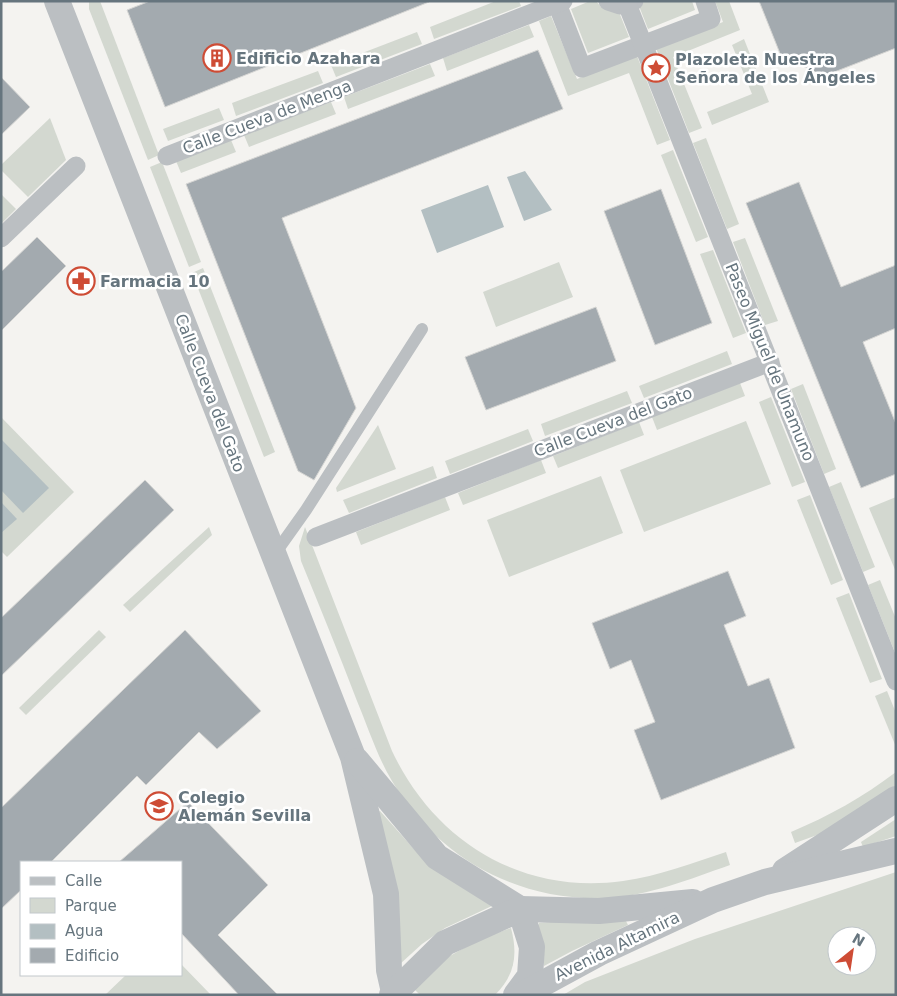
<svg xmlns="http://www.w3.org/2000/svg" width="897" height="996" viewBox="0 0 897 996" font-family="'DejaVu Sans',sans-serif">
  <style>
    .green { fill: #d3d8d0; fill-rule: evenodd }
    .water { fill: #b3bfc2 }
    .building { fill: #a3aaaf; stroke: #d5d5d3 }
    .lines { fill: none; stroke-linecap: round; stroke-linejoin: round }
    .service { stroke: #bbbfc2; stroke-width: 12 }
    .pedestrian { stroke: #bbbfc2; stroke-width: 19 }
    .minor { stroke: #bbbfc2; stroke-width: 26 }
    .labels { text-anchor: middle; dominant-baseline: central; stroke-width: 5; stroke-linejoin: round; paint-order: stroke }
    .poi-label { font-size: 16px; font-weight: bold; fill: #66757e; stroke: #fff; text-anchor: start }
    .street-label { font-size: 16px; fill: #66757e; stroke: #fff }
  </style>
  <rect width="100%" height="100%" fill="#f4f3f0"/>
  <g class="green">
    <path d="M89 1H100L159 155 148 160 89 9Z"/>
    <path d="M496 1H519L521 6 434 39 430 27Z"/>
    <path d="M590 1H596L601 7 619 12 629 37 588 53 571 9Z"/>
    <path d="M645 1H692L695 10 648 29 639 6Z"/>
    <path d="M715 1H729L740 30 673 57 702 128 689 133 656 48 723 22Z"/>
    <path d="M551 16 577 79 637 56 670 140 657 145 629 73 568 96 539 21Z"/>
    <path d="M529 25 534 37 447 71 443 58Z"/>
    <path d="M417 32 422 44 336 77 331 65Z"/>
    <path d="M744 39 769 102 712 125 707 112 752 94 732 45Z"/>
    <path d="M430 64 435 76 348 109 344 97Z"/>
    <path d="M318 71 323 83 236 116 232 103Z"/>
    <path d="M331 102 336 114 249 147 244 135Z"/>
    <path d="M219 108 224 120 168 141 163 129Z"/>
    <path d="M50 118 66 160 28 197 1 170V165Z"/>
    <path d="M706 138 739 224 727 229 693 143Z"/>
    <path d="M231 140 236 152 181 173 176 161Z"/>
    <path d="M673 150 708 237 696 242 661 155Z"/>
    <path d="M162 162 201 262 189 267 150 167Z"/>
    <path d="M1 194 16 209 1 224Z"/>
    <path d="M745 238 778 321 765 325 733 242Z"/>
    <path d="M713 250 746 333 733 338 700 254Z"/>
    <path d="M559 262 573 297 496 327 483 292Z"/>
    <path d="M203 268 275 452 264 457 192 273Z"/>
    <path d="M727 351 732 364 644 398 639 386Z"/>
    <path d="M740 383 745 396 657 430 652 417Z"/>
    <path d="M803 384 836 469 824 474 791 389Z"/>
    <path d="M627 391 632 403 545 436 541 424Z"/>
    <path d="M771 397 805 482 792 487 759 402Z"/>
    <path d="M1 417 74 492 7 557 1 551Z"/>
    <path d="M746 421 771 484 644 532 620 470Z"/>
    <path d="M639 422 644 435 558 468 553 456Z"/>
    <path d="M378 425 396 469 337 492 336 488Z"/>
    <path d="M528 429 533 441 450 474 445 461Z"/>
    <path d="M541 460 546 473 463 505 458 493Z"/>
    <path d="M433 466 437 478 349 513 343 500Z"/>
    <path d="M601 476 623 533 509 577 487 520Z"/>
    <path d="M841 482 875 567 863 572 829 487Z"/>
    <path d="M810 495 843 580 831 585 797 500Z"/>
    <path d="M445 497 450 510 361 545 356 532Z"/>
    <path d="M896 497V572L869 508Z"/>
    <path d="M209 527 212 535 130 612 123 605Z"/>
    <path d="M305 527 392 751C435 842 522 895 623 881 659 876 692 863 726 852L730 865C690 879 649 896 606 898 517 902 437 857 392 781 377 756 368 727 357 701 339 654 320 607 301 561L299 546Z"/>
    <path d="M880 580 896 619V655L868 585Z"/>
    <path d="M849 593 882 679 870 683 836 598Z"/>
    <path d="M99 630 106 637 26 715 19 708Z"/>
    <path d="M887 691 896 713V747L875 696Z"/>
    <path d="M896 772V788L820 834 795 843 791 832C829 816 863 797 896 772Z"/>
    <path d="M380 811 413 848 494 905 445 928 422 944 400 964 376 813Z"/>
    <path d="M896 819V836L863 847 861 842Z"/>
    <path d="M896 872V995H563L585 982 695 939ZM837 936H867V966H837Z"/>
    <path d="M564 921H626L628 925 572 951 544 966 538 926 539 923Z"/>
    <path d="M511 928C518 955 515 975 495 995H420L414 989 448 957 478 940Z"/>
    <path d="M181 964 211 995H105L126 975H181Z"/>
  </g>
  <g class="water">
    <path d="M525 171 552 210 524 221 507 177Z"/>
    <path d="M488 185 504 227 437 253 421 210Z"/>
    <path d="M1 439 49 488 23 513 1 490Z"/>
    <path d="M1 502 17 519 1 533Z"/>
  </g>
  <g class="building">
    <path d="M150 1H429V2L165 107 127 10Z"/>
    <path d="M759 1H896V48L824 76 781 56Z"/>
    <path d="M538 50 563 109 282 218 356 408 314 480 298 471 186 184Z"/>
    <path d="M1 77 30 107 1 135Z"/>
    <path d="M799 182 841 287 896 265V328L863 342 896 424V474L861 488 746 203Z"/>
    <path d="M661 189 712 323 655 345 604 211Z"/>
    <path d="M37 237 66 266 1 331V272Z"/>
    <path d="M596 307 616 361 486 410 465 357Z"/>
    <path d="M145 480 174 510 1 676V618Z"/>
    <path d="M728 571 746 616 724 625 748 686 769 678 795 748 661 800 634 730 655 722 631 660 610 669 592 623Z"/>
    <path d="M185 630 261 711 217 749 199 732 146 785 137 776 51 862H21V890L1 909V808Z"/>
    <path d="M188 802 268 885 218 935 278 995H239L181 933V862H119Z"/>
  </g>
  <g class="lines">
    <path class="service" d="M274 555 306 510 422 329"/>
    <g class="pedestrian">
      <path d="M556 1 582 68 711 19 705 1"/>
      <path d="M608 1 620 5 634 1"/>
      <path d="M627 4 896 681"/>
      <path d="M167 156 563 1"/>
      <path d="M1 238 76 166"/>
      <path d="M316 537 770 362"/>
    </g>
    <g class="minor">
      <path d="M57 1 353 757 386 894 389 970 394 992 398 995"/>
      <path d="M357 761 437 857 520 909 532 947 530 976 516 995"/>
      <path d="M785 871 896 799"/>
      <path d="M392 995 445 943 520 909 599 911 693 902"/>
      <path d="M522 995 599 953 713 900 765 882 896 851"/>
    </g>
  </g>
  <defs>
    <g id="building-ring" transform="scale(1.4375)"><circle r="9.5" fill="#fff" stroke="#ce4c35" stroke-width="1.5"/><path d="M-4-6H4V6H1V3H-1V6H-4ZM-2.5-4.3h1.7v1.8h-1.7ZM.8-4.3h1.7v1.8H.8ZM-2.5-1h1.7V.8h-1.7ZM.8-1h1.7V.8H.8Z" fill="#ce4c35"/></g>
    <g id="sight-ring" transform="scale(1.4375)"><circle r="9.5" fill="#fff" stroke="#ce4c35" stroke-width="1.5"/><path d="M0-6L1.8-2.2L6-1.7L2.9 1.2L3.7 5.4L0 3.3L-3.7 5.4L-2.9 1.2L-6-1.7L-1.8-2.2Z" fill="#ce4c35"/></g>
    <g id="pharmacy-ring" transform="scale(1.4375)"><circle r="9.5" fill="#fff" stroke="#ce4c35" stroke-width="1.5"/><path d="M-2-6h4v4h4v4h-4v4h-4v-4h-4v-4h4Z" fill="#ce4c35"/></g>
    <g id="school-ring" transform="scale(1.4375)"><circle r="9.5" fill="#fff" stroke="#ce4c35" stroke-width="1.5"/><path d="M0-5L7-2L0 1L-7-2ZM-4 1L0 2.5L4 1V4Q0 6-4 4Z" fill="#ce4c35"/></g>
  </defs>
  <g fill-rule="evenodd">
    <use href="#building-ring" x="217" y="58"/>
    <use href="#sight-ring" x="656" y="68"/>
    <use href="#pharmacy-ring" x="81" y="281"/>
    <use href="#school-ring" x="159" y="806"/>
  </g>
  <g class="labels">
    <g class="poi-label">
      <text x="236" y="58">Edificio Azahara</text>
      <text x="675" y="59">Plazoleta Nuestra<tspan x="675" dy="18">Señora de los Ángeles</tspan></text>
      <text x="100" y="281">Farmacia 10</text>
      <text x="178" y="797">Colegio<tspan x="178" dy="18">Alemán Sevilla</tspan></text>
    </g>
    <g class="street-label">
      <text transform="translate(267 117) rotate(-21)">Calle Cueva de Menga</text>
      <text transform="translate(770 362) rotate(68)">Paseo Miguel de Unamuno</text>
      <text transform="translate(210 393) rotate(69)">Calle Cueva del Gato</text>
      <text transform="translate(613 422) rotate(-21)">Calle Cueva del Gato</text>
      <text transform="translate(617 946) rotate(-26)">Avenida Altamira</text>
    </g>
  </g>
  <rect width="897" height="996" fill="none" stroke="#66757e" stroke-width="5"/>
  <rect x="20" y="861" width="162" height="115" fill="#ffffff" stroke="#c2c8cb"/>
  <rect x="30" y="877" width="25" height="8" fill="#bbbfc2" stroke="#c2c8cb"/>
  <text x="65" y="886" font-size="15" fill="#66757e">Calle</text>
  <rect x="30" y="898" width="25" height="15" fill="#d3d8d0" stroke="#c2c8cb"/>
  <text x="65" y="911" font-size="15" fill="#66757e">Parque</text>
  <rect x="30" y="924" width="25" height="15" fill="#b3bfc2" stroke="#c2c8cb"/>
  <text x="65" y="936" font-size="15" fill="#66757e">Agua</text>
  <rect x="30" y="948" width="25" height="15" fill="#a3aaaf" stroke="#c2c8cb"/>
  <text x="65" y="961" font-size="15" fill="#66757e">Edificio</text>
  <g transform="translate(852 951) rotate(30)"><circle r="24" fill="#ffffff" stroke="#c2c8cb"/>
  <path d="M0-4L9 19L0 12L-9 19Z" fill="#ce4c35"/>
  <text y="-8" font-size="14" font-weight="bold" text-anchor="middle" fill="#66757e">N</text>
  </g>
</svg>
